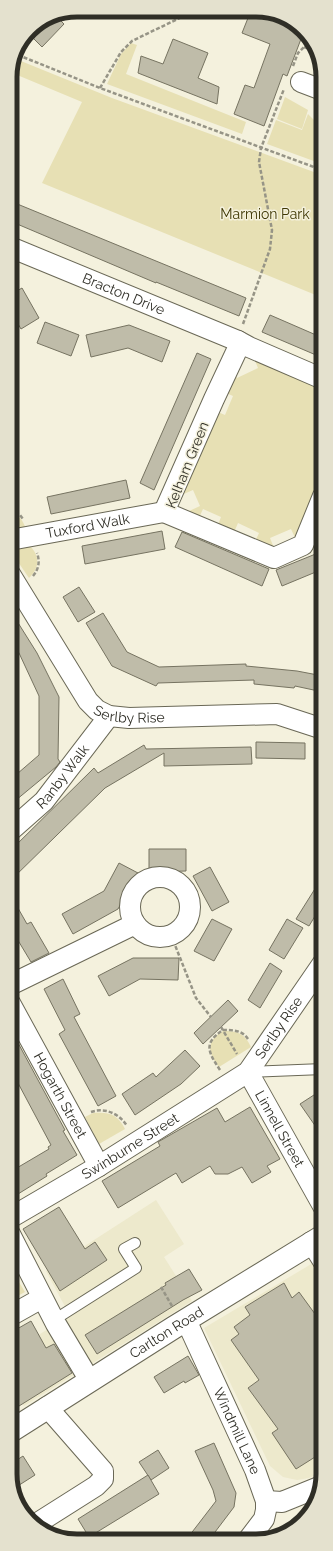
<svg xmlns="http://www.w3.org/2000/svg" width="333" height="1551" viewBox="0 0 333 1551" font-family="Raleway,sans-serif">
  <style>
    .built { fill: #ede9cc }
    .green { fill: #e7e0b4 }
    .building { fill: #bfbca9; stroke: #767361 }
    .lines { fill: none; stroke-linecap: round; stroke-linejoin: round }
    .lane-casing { stroke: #6a6856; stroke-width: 12 }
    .street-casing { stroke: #6a6856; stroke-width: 22 }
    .secondary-casing { stroke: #6a6856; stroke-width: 24 }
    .path { stroke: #969486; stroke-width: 2.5; stroke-dasharray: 4 2; stroke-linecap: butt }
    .lane { stroke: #fff; stroke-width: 10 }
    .street { stroke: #fff; stroke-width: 20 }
    .secondary { stroke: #fff; stroke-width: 22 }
    .labels { text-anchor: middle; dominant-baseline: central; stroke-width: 3; stroke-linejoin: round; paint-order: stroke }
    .park-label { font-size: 14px; fill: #3f3804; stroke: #f4f1dd }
    .street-label { font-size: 14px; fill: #2f2e26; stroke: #f4f1dd }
    .rim { fill: none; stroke: #2f2e26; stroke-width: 5 }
  </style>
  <rect width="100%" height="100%" fill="#f4f1dd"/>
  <g class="built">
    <path d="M156 1200 184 1244 164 1257 192 1301 24 1406 11 1386V1351L45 1331 69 1314 46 1271Z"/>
    <path d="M323 1257V1472L309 1478 297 1480 283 1477 270 1466 204 1328Z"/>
  </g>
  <g class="green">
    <path d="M131 43 137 45 126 74 246 122 242 134 107 84 121 54Z"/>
    <path d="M16 59 112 98 322 175 323 298 42 183 82 102 10 72Z"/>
    <path d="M285 97 308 110 302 129 277 119Z"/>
    <path d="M308 114 322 128V164L267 144 276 120 302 130Z"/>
    <path d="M252 353 323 383V447L317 459 323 461V486L298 544 291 529 270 538 276 553 253 546 259 533 238 523 232 537 216 530 221 517 203 509 197 522 187 512 200 506 193 490 179 496 211 409 225 415 233 396 219 390 230 363 237 378 258 368Z"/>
    <path d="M10 511C19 514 23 521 26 529L10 531Z"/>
    <path d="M29 545C40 555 40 568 29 578L14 556V548Z"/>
    <path d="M223 1031C238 1031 244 1033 251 1047L219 1067C207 1052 206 1041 223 1031Z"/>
    <path d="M93 1113C110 1112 117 1114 125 1129L99 1144 85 1117Z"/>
    <path d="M17 1279 25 1292 10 1300V1283Z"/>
  </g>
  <g class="building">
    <path d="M273 12 304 31 287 76 283 74 264 126 234 114 245 85 254 88 270 44 242 33 250 13Z"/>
    <path d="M51 15H55L64 24 42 47 28 33 30 29Z"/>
    <path d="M173 39 208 53 198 78 219 87 217 104 138 73 141 56 163 64Z"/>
    <path d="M10 201 246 298 239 316 156 282V283L10 221Z"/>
    <path d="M22 288 39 318 21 329 10 310V295Z"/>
    <path d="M270 315 323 338V358L262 332Z"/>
    <path d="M45 322 79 335 71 356 37 343Z"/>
    <path d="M129 325 170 341 162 362 128 348 91 357 86 335Z"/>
    <path d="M197 353 211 359 154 490 140 483Z"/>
    <path d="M126 480 130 498 51 514 47 497Z"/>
    <path d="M162 531 165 549 85 564 82 546Z"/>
    <path d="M182 532 269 569 262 586 175 547Z"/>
    <path d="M323 551V569L282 586 276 570Z"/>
    <path d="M79 587 95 612 78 622 63 597Z"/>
    <path d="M10 610 37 653 59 697 58 759 60 762 56 767 10 805V780L39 755V696L19 653 10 640Z"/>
    <path d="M103 613 127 652 159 667 246 664V666L297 671 323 676V692L295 686 294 688 254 684V680L158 683 156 686 112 666 86 623Z"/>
    <path d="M256 742 305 743V759L256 758Z"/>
    <path d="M144 745 146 749 251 747 252 764 164 766V753L105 788 10 881V851L94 768 98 773Z"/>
    <path d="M149 849H186V871L149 872Z"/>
    <path d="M119 863 138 873 118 909 73 934 62 914 104 891Z"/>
    <path d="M210 867 229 902 212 911 193 876Z"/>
    <path d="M323 876V903L309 926 296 919Z"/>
    <path d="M10 894 27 924 31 922 49 953 31 962 10 927Z"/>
    <path d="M212 919 232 929 214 961 194 951Z"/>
    <path d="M287 919 303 928 284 959 269 950Z"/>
    <path d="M133 958H179L178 980 140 979 109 996 98 976Z"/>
    <path d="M270 963 282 971 260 1008 248 1000Z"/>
    <path d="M63 979 80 1014 74 1017 116 1096 98 1106 59 1034 65 1030 44 989Z"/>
    <path d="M228 1000 238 1011 203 1044 194 1033Z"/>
    <path d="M10 1028 65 1130 63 1131 77 1155 46 1174 47 1176 18 1194 10 1181V1172L49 1149 48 1147 51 1145 10 1068Z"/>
    <path d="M185 1050 200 1066 181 1084 135 1115 122 1094 153 1073 156 1077Z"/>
    <path d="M317 1093 323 1102V1137L300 1104Z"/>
    <path d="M250 1107 280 1159 267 1166 271 1172 252 1183 242 1167 228 1174H215L210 1166 182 1183 176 1173 118 1208 102 1181 160 1146 158 1142 217 1108 225 1122Z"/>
    <path d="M59 1207 85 1249 95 1242 107 1260 60 1291 23 1229Z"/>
    <path d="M189 1269 202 1290 183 1300 97 1354 85 1335 166 1285 165 1283Z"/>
    <path d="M284 1283 292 1298 299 1292 323 1325V1452L296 1469 272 1433 278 1429 248 1388 259 1380 231 1340 239 1334 234 1327 250 1315 245 1307Z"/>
    <path d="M31 1321 46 1348 54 1344 72 1373 11 1411 10 1333Z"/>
    <path d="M188 1356 199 1375 185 1383 184 1381 164 1393 154 1377Z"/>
    <path d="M214 1443 236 1493 234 1507 209 1540H186L216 1501 213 1490 195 1451Z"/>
    <path d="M158 1450 169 1468 151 1480 139 1462Z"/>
    <path d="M23 1456 35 1475 13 1489 11 1483V1464Z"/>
    <path d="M148 1475 159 1494 89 1537 78 1519Z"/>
  </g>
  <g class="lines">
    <g class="lane-casing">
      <g id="lane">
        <path d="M248 1072 323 1069"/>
        <path d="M54 1320 136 1268 124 1249 135 1243"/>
      </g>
    </g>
    <g class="street-casing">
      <g id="street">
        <path d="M301 82 322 90"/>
        <path id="s1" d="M10 247 238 341"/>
        <path d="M323 379 249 347 238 341 237 350 214 399 164 512 274 558 303 545 323 496"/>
        <path id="s2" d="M10 540 164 512"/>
        <path id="s3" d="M10 574 88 701 97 710 109 716 129 718 277 714 323 729"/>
        <path id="s4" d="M10 831 44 801 109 716"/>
        <circle cx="160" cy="907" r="30"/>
        <path d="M10 985 135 924"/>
        <path id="s5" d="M10 1003 99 1166"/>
        <path id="s6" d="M248 1072 323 1206"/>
        <path id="s7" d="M10 1218 99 1166 248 1072 323 963"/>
        <path d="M10 1234 56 1324 90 1381"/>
        <path d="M311 1242 323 1261"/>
        <path d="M10 1316 42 1298"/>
        <path id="s8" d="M186 1320 255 1470 266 1501V1510L264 1519 248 1540"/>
        <path d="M266 1501 282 1502 319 1487"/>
        <path d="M36 1524 96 1486 103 1479V1471L47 1407"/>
      </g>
    </g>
    <g class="secondary-casing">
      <g id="secondary">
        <path id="s9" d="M11 1431 173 1328 323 1236"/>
      </g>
    </g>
    <g class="path">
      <path d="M304 47 315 51"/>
      <path d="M18 55 100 88 322 170"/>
      <path d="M293 66 298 53 304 47 308 37"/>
      <path d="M100 88 121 52 132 41 190 13"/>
      <path d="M243 324 270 249 272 230 259 162 261 148 284 89"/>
      <path d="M10 509 20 515 23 519"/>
      <path d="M33 576C39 569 40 561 37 553"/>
      <path d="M171 935 196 998 211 1017"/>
      <path d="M221 1027 237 1054"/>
      <path d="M220 1070C208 1052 203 1043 223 1030 233 1030 242 1030 248 1039"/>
      <path d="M91 1112C105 1107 120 1114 127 1126"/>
      <path d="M161 1287 172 1306"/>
    </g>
    <use href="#lane" class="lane"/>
    <use href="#street" class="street"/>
    <use href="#secondary" class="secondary"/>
  </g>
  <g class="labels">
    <g class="park-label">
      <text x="265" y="214">Marmion Park</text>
    </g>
    <g class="street-label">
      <text stroke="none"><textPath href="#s1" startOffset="123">Bracton Drive</textPath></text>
      <text transform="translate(187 465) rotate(-68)">Kelham Green</text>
      <text stroke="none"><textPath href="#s2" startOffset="79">Tuxford Walk</textPath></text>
      <text stroke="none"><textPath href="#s3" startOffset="195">Serlby Rise</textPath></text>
      <text stroke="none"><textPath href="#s4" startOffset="76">Ranby Walk</textPath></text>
      <text stroke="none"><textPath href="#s7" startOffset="333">Serlby Rise</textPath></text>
      <text stroke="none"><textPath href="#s5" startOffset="105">Hogarth Street</textPath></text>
      <text stroke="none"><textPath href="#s6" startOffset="65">Linnell Street</textPath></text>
      <text stroke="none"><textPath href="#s7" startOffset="140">Swinburne Street</textPath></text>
      <text stroke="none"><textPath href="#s9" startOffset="184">Carlton Road</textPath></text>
      <text stroke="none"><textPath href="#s8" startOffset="122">Windmill Lane</textPath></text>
    </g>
  </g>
  <path d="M0 0H333V1551H0ZM77 17H256A60 60 0 0 1 316 77V1474A60 60 0 0 1 256 1534H77A60 60 0 0 1 17 1474V77A60 60 0 0 1 77 17Z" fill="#e4e1ce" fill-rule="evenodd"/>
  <path class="rim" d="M77 17H256A60 60 0 0 1 316 77V1474A60 60 0 0 1 256 1534H77A60 60 0 0 1 17 1474V77A60 60 0 0 1 77 17Z"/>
</svg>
